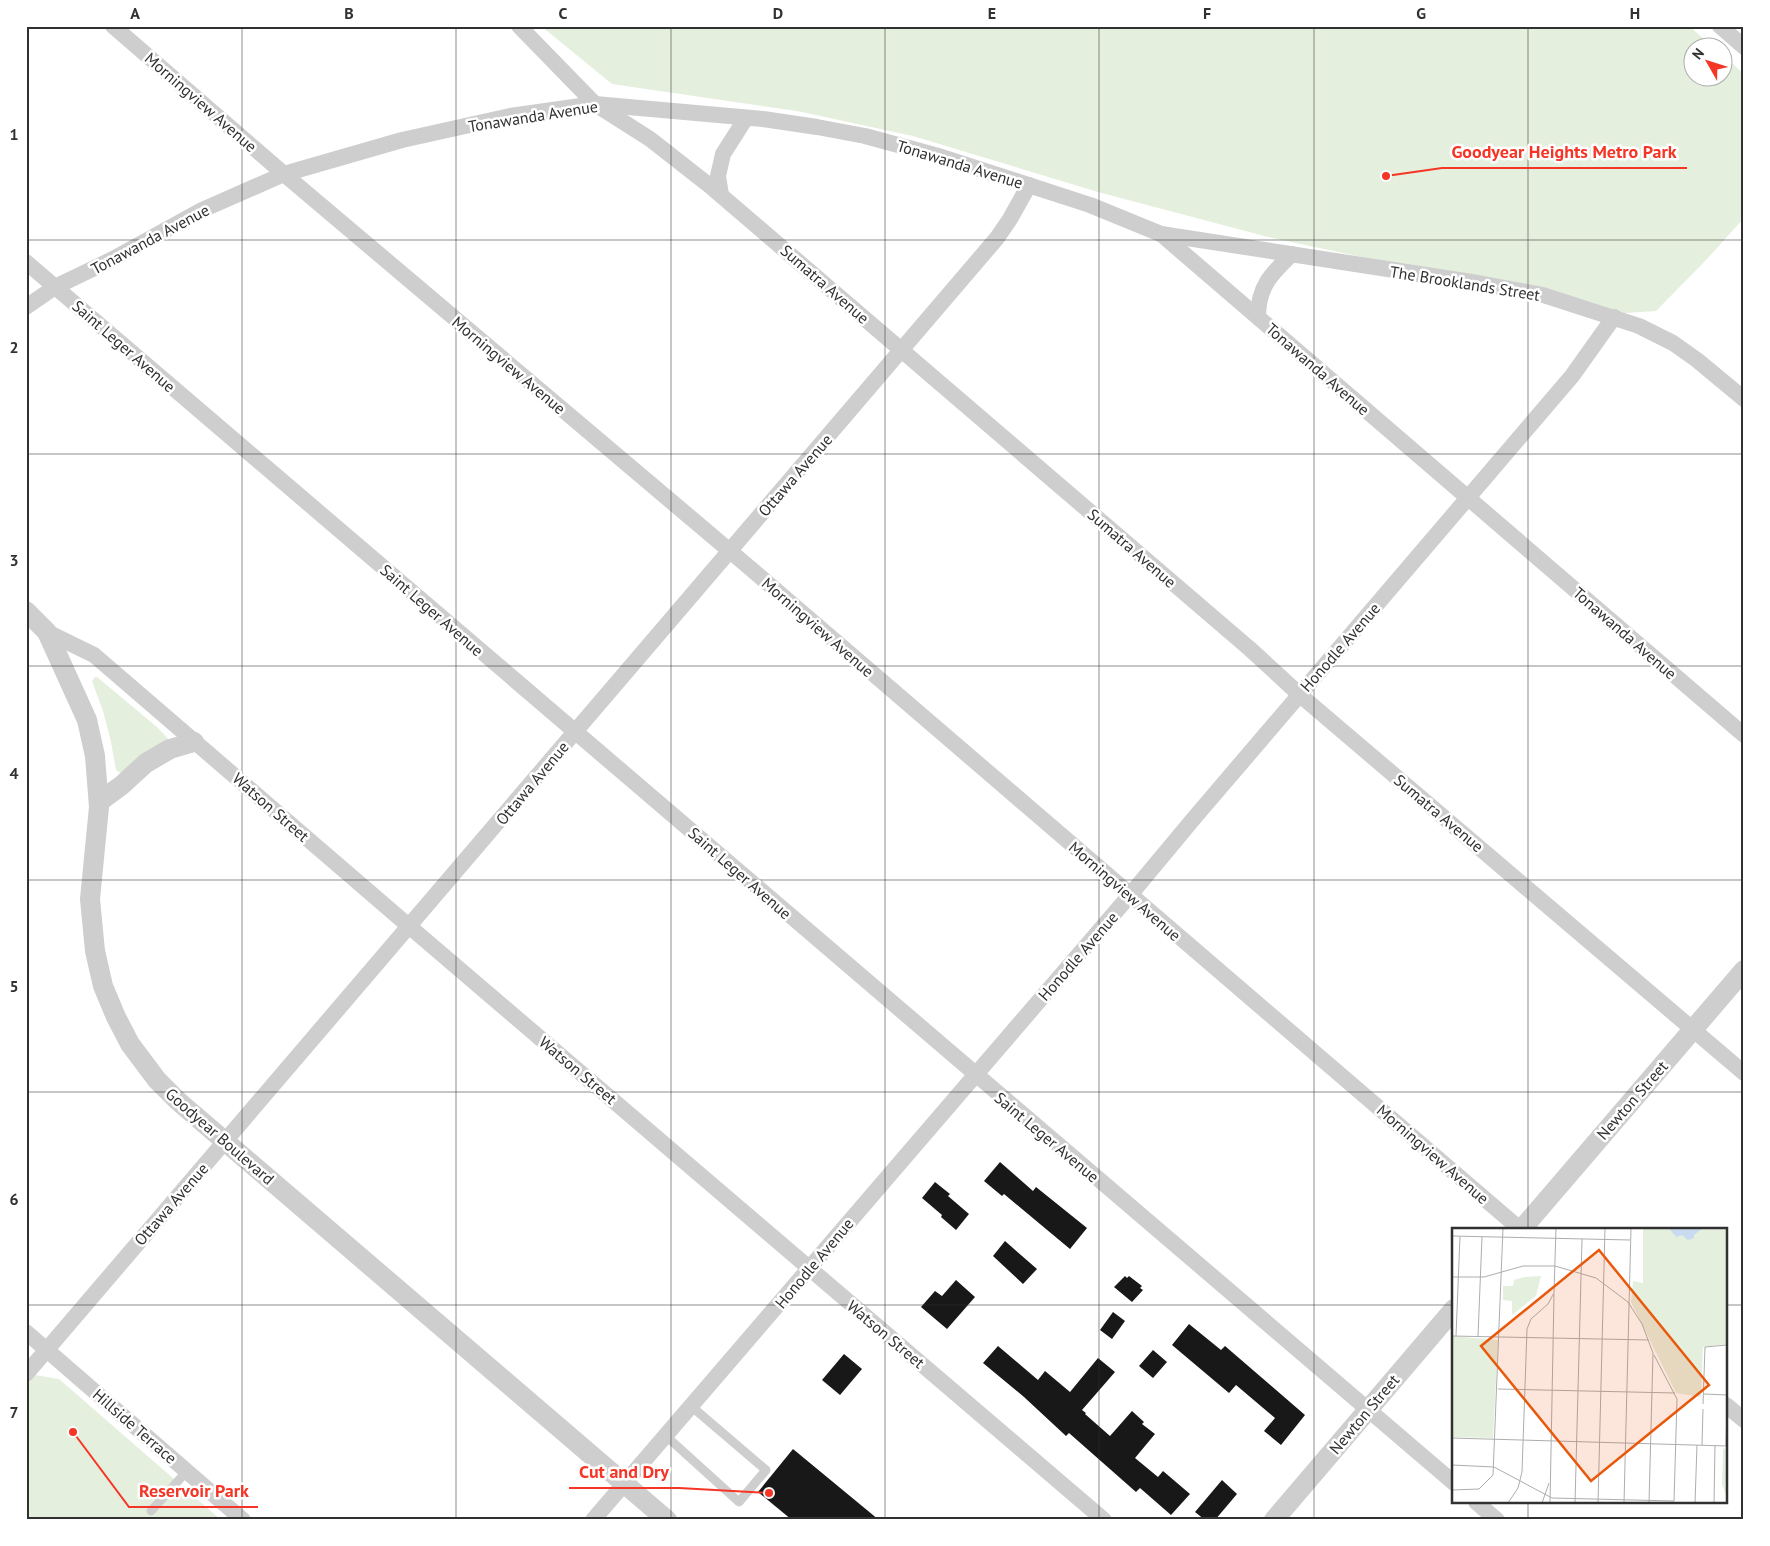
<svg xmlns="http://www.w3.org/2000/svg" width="1770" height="1546" viewBox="0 0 1770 1546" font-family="'PT Sans',sans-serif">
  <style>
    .green { fill: #e5efde }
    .building { fill: #181818 }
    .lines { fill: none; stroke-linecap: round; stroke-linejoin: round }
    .service { stroke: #cecece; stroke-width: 9 }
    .minor { stroke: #cecece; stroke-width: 16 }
    .tertiary { stroke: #cecece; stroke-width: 20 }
    .grid { fill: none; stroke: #313131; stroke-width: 1; stroke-opacity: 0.55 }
    .labels { text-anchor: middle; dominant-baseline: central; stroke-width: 5; stroke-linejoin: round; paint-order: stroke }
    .street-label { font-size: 16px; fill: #313131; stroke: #fff }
    .inset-road { fill: none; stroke: #adadad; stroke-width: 1 }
    .view { fill: #e8590c; fill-opacity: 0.15; stroke: #e8590c; stroke-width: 2.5 }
    .inset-edge { fill: none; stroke: #313131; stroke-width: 2.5 }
    .leader { fill: none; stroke: #f53526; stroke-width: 2 }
    .callout-dot { fill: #f53526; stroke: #fff; stroke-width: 2 }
    .callout-label { font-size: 18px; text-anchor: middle; font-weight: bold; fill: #f53526; stroke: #fff; stroke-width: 5; stroke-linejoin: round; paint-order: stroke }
    .neatline { fill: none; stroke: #313131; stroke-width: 2 }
    .grid-label { font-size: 16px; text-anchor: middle; font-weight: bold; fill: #313131 }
  </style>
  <rect width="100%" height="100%" fill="#fff"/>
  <g class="green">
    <path d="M541 26H1689L1713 47 1692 48V78H1722L1723 55 1744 74V218L1707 259 1656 311 1625 313 1268 237 1098 192 913 136 797 111 612 84Z"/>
    <path d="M95 677H97L158 728 170 741 121 773 116 770 111 742 103 711 92 681Z"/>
    <path d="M35 1375 59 1379 221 1520H26V1386Z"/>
  </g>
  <g class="building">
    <path d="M1000 1162 1033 1191 1036 1187 1087 1228 1070 1249 1004 1194 1002 1196 984 1181Z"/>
    <path d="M935 1182 950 1194 948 1196 969 1214 956 1230 941 1217 942 1215 922 1198Z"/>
    <path d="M1005 1241 1037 1269 1023 1284 993 1256Z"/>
    <path d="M1125 1276 1127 1278 1129 1276 1142 1286 1140 1288 1143 1290 1132 1302 1114 1287Z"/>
    <path d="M956 1280 975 1297 947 1329 921 1307 935 1291 942 1296Z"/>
    <path d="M1113 1312 1125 1321 1112 1339 1100 1330Z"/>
    <path d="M1189 1324 1221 1350 1225 1346 1305 1415 1281 1445 1264 1431 1275 1418 1236 1385 1229 1393 1172 1345Z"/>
    <path d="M998 1346 1038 1380 1045 1371 1070 1392 1098 1358 1115 1372 1082 1410 1086 1413 1085 1414 1110 1436 1132 1411 1144 1422 1142 1424 1155 1434 1135 1458 1158 1477 1163 1471 1190 1494 1171 1515 1140 1488 1136 1492 1069 1433 1066 1436 1024 1397 983 1363Z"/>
    <path d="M1153 1350 1167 1362 1153 1378 1139 1366Z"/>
    <path d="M844 1354 862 1369 840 1395 822 1380Z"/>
    <path d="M793 1449 879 1520H792L758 1492Z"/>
    <path d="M1222 1480 1237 1494 1215 1520H1205L1195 1512Z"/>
  </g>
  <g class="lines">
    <g class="service">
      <path d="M666 1436 739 1502 766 1470 691 1406"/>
      <path d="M151 1511 187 1471"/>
    </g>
    <g class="minor">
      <path d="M113 26 284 174 750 568 1521 1230"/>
      <path d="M519 26 595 104 650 139 710 186 1250 649 1300 695 1744 1073"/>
      <path d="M1720 26 1744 47"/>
      <path d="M721 195 718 176 723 154 746 118"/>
      <path d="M1161 234 1478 283 1543 295 1639 326 1673 343 1697 360 1744 399"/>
      <path d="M26 262 1454 1483"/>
      <path d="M26 307 55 287 113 259 202 210 284 174 402 140 510 116 595 104 763 119 817 127 865 136 942 157 1090 205 1161 234 1744 735"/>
      <path d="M1258 317C1258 287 1271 274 1292 254"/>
      <path d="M47 632 94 655 410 927 1104 1520"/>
      <path d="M26 1332 243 1520"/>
      <path d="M26 1374 997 238 1010 219 1029 185"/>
      <path d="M1726 1405 1744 1420"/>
      <path d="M1476 1502 1497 1520"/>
      <path d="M593 1520 1130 895 1195 817 1572 376 1614 317"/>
    </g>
    <g class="tertiary">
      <path d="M26 611 47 632 87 720 95 756 99 807 90 899 95 951 103 986 116 1017 130 1044 157 1080 178 1101 667 1520"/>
      <path d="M99 802 122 785 146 763 170 749 194 742"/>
      <path d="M1521 1230 1744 970"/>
      <path d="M1274 1520 1454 1309"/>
    </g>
  </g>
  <path class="grid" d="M242 26V1520M456 26V1520M671 26V1520M885 26V1520M1099 26V1520M1314 26V1520M1528 26V1230M26 240H1744M26 454H1744M26 666H1744M26 880H1744M26 1092H1744M26 1305H1454M1726 1305H1744M1528 1502V1520"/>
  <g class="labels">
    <g class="street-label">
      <text transform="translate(201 102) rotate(41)">Morningview Avenue</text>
      <text transform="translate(533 116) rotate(-9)">Tonawanda Avenue</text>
      <text transform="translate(960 164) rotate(17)">Tonawanda Avenue</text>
      <text transform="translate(150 239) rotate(-28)">Tonawanda Avenue</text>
      <text transform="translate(1465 283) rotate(9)">The Brooklands Street</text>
      <text transform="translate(825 284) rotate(41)">Sumatra Avenue</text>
      <text transform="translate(124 346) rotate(41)">Saint Leger Avenue</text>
      <text transform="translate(509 365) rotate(40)">Morningview Avenue</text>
      <text transform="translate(1318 369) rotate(41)">Tonawanda Avenue</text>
      <text transform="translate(795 475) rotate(-49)">Ottawa Avenue</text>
      <text transform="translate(1132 548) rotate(41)">Sumatra Avenue</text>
      <text transform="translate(432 610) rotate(41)">Saint Leger Avenue</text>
      <text transform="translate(818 627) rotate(41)">Morningview Avenue</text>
      <text transform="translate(1625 633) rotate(41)">Tonawanda Avenue</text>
      <text transform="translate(1340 647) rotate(-49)">Honodle Avenue</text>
      <text transform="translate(532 783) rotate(-50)">Ottawa Avenue</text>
      <text transform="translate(271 807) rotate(41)">Watson Street</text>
      <text transform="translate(1439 813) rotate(40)">Sumatra Avenue</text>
      <text transform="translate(740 873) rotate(41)">Saint Leger Avenue</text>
      <text transform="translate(1125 891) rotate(41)">Morningview Avenue</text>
      <text transform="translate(1078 956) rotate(-49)">Honodle Avenue</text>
      <text transform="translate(578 1070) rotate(40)">Watson Street</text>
      <text transform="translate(1632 1100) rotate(-49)">Newton Street</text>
      <text transform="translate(220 1136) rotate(41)">Goodyear Boulevard</text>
      <text transform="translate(1047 1137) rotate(40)">Saint Leger Avenue</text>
      <text transform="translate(1433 1154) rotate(41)">Morningview Avenue</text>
      <text transform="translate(171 1204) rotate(-49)">Ottawa Avenue</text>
      <text transform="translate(814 1263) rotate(-50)">Honodle Avenue</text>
      <text transform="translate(886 1334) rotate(40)">Watson Street</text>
      <text transform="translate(1364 1414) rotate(-50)">Newton Street</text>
      <text transform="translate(135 1426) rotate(41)">Hillside Terrace</text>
    </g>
  </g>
  <g transform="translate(1452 1228)">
    <rect width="275" height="275" fill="#fff"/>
    <path d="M191 0H275V116L251 119 249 169 224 165 179 74 181 53 191 55ZM89 48 84 68 60 87V73L51 72V58H61L62 52 72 49ZM0 108 46 112 41 210 0 209ZM273 220 275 228V270L270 256 271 221Z" fill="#e5efde"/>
    <path d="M217 0H251L242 7V10L236 12 230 7 224 9Z" fill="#c9dbf0"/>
    <path class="inset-road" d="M0 8 178 12M0 49H32L71 38H103L144 50 176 74 190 96 201 125 197 275M0 108 197 112M4 108 8 8M26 108 30 9M202 127 225 171 222 273M46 161 223 165M252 166 275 167M251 176 253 119 275 117M0 210 275 218M250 217 251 181M274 218 275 177M0 237 42 239 100 270 222 273M0 262 27 261 41 247 51 0M56 275 66 260 70 244 75 101 79 91 96 76 102 65 104 0M90 275 97 255M98 275 102 66M123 275 130 11M146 275 153 0M172 275 179 0M243 275 245 217M262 275 263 217"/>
    <path class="view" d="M147 22 257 157 139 253 29 118Z"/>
    <rect width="275" height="275" class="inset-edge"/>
  </g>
  <path class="leader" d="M1386 176L1442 168H1687M769 1493L679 1488H569M73 1432L129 1507H258"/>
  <g class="callout-dot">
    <circle cx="1386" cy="176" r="5"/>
    <circle cx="769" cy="1493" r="5"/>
    <circle cx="73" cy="1432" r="5"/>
  </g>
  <g class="callout-label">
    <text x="1564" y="158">Goodyear Heights Metro Park</text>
    <text x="624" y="1478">Cut and Dry</text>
    <text x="194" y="1497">Reservoir Park</text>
  </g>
  <rect width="1770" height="1546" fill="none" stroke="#ffffff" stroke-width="55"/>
  <g transform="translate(1708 62) rotate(309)"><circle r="24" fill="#ffffff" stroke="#adadad"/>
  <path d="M0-4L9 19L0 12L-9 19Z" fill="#f53526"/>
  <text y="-8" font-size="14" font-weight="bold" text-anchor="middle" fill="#313131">N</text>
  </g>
  <rect x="28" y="28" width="1714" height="1490" class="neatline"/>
  <g class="grid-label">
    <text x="135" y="19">A</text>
    <text x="349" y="19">B</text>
    <text x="563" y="19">C</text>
    <text x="778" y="19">D</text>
    <text x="992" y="19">E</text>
    <text x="1207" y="19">F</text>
    <text x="1421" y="19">G</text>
    <text x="1635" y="19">H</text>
    <text x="14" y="140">1</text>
    <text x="14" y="353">2</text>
    <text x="14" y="566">3</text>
    <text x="14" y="779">4</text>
    <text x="14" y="992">5</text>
    <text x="14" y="1205">6</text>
    <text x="14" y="1418">7</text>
  </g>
</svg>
